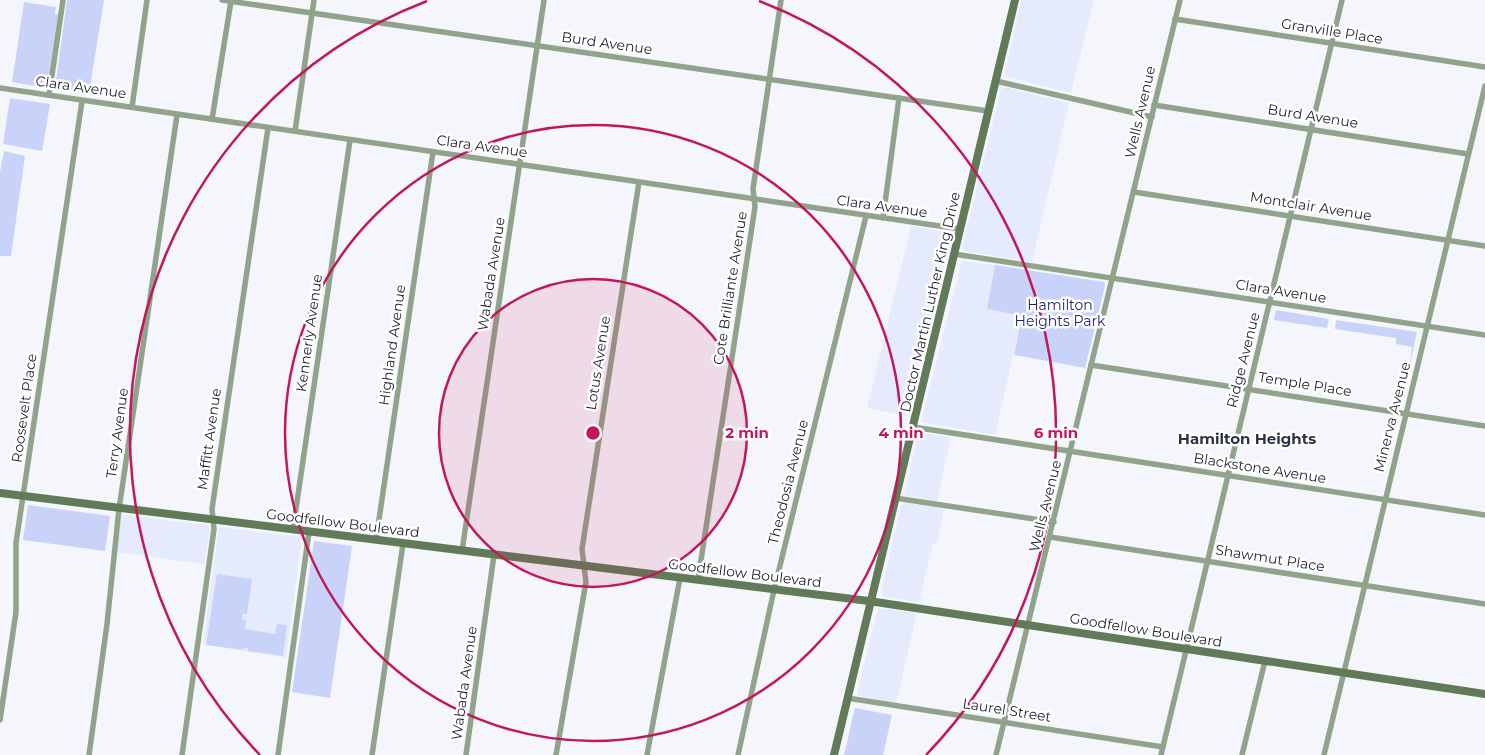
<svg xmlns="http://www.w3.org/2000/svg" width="1485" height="755" viewBox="0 0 1485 755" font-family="Montserrat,sans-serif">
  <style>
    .built { fill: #e5eafd }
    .green { fill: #c9d3f9 }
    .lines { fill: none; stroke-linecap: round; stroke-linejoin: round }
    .street { stroke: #91a38a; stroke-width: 5.5 }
    .secondary { stroke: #617a57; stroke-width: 8 }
    .ring { fill: none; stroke: #c2185b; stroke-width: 2.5 }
    .labels { text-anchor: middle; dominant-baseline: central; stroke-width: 5; stroke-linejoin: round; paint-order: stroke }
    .street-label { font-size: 14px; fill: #1f212a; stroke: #fff }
    .park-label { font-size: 14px; fill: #21256c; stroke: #fff }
    .neighbourhood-label { font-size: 15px; font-weight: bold; fill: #2d3244; stroke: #fff }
    .centre { fill: #c2185b; stroke: #fff; stroke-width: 2.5 }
    .ring-label { font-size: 15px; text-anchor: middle; font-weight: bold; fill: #c2185b; stroke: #fff; stroke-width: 5; stroke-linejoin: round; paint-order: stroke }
  </style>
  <rect width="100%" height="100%" fill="#f5f6fb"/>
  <g class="built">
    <path d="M1021 0H1094L1071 93 1004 76Z"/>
    <path d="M1004 87 1069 103 1032 262 964 251 962 248 1001 89Z"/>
    <path d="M911 226 948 232 950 237 907 416 867 408Z"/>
    <path d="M962 261 995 265 987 309 1022 316 995 435 921 422Z"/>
    <path d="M920 433 951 437 937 501 904 495 918 434Z"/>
    <path d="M907 503 944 509 937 543H933L919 602 884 597 881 593 901 505Z"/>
    <path d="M123 515 208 525 210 529 204 564 117 552 121 517Z"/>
    <path d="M219 527 302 537 286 658 203 644Z"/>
    <path d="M878 608 917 613 896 703 858 696 857 693Z"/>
  </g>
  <g class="green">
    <path d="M67 0H104L89 93 55 88Z"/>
    <path d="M24 2 56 7 55 14H58L47 88 12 82Z"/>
    <path d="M10 98 50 104 42 151 3 144Z"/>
    <path d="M4 151 25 156 11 256H0V172Z"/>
    <path d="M995 265 1104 282 1105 286 1085 368 1014 355 1022 316 987 309Z"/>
    <path d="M1276 310 1329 319 1327 328 1274 320Z"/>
    <path d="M1336 320 1417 332 1409 369 1412 347 1396 344V338L1335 329Z"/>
    <path d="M28 505 110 516 105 551 23 540Z"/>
    <path d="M314 541 352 546 330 698 292 692Z"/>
    <path d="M217 574 252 579 247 614H243L242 619 246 620 245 629 275 634 277 624 287 625 283 656 248 651V648H244V650L206 645Z"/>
    <path d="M855 708 892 715 883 755H844Z"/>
  </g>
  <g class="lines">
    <g class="street">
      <path d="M222 0 988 111"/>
      <path d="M1175 19 1485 67"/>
      <path d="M996 81 1152 117"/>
      <path d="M0 88 960 229"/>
      <path d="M49 95 63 0"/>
      <path d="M1154 105 1468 154"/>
      <path d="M132 107 147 0"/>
      <path d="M212 119 231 1"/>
      <path d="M295 131 314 0"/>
      <path d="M1134 192 1485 246"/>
      <path d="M883 218 899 98"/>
      <path d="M954 254 1485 335"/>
      <path d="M1091 365 1485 426"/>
      <path d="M913 427 1485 515"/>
      <path d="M895 498 1054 522"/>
      <path d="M293 529 350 140"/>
      <path d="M1050 537 1485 604"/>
      <path d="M376 540 433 152"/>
      <path d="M462 551 544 0"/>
      <path d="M698 580 755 207 753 189 781 0"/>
      <path d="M847 698 1163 747"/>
      <path d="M0 720 16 612V543L82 101"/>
      <path d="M89 755 107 624 119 509 177 115"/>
      <path d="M182 755 214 529 212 509 268 128"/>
      <path d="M278 755 309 532"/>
      <path d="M372 755 403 544"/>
      <path d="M466 755 494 555"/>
      <path d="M556 755 586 582 582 549 639 182"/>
      <path d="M647 755 680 578"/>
      <path d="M738 755 774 590 866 216"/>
      <path d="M996 755 1180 0"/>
      <path d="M1161 755 1342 0"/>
      <path d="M1242 755 1265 661"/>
      <path d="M1324 755 1485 86"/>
    </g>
    <g class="secondary">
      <path d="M0 493 869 601 1485 694"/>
      <path d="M834 755 1015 0"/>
    </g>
  </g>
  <circle cx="593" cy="433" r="154" fill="#c2185b" fill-opacity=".12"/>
  <g class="ring">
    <circle cx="593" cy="433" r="154"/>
    <circle cx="593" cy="433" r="308"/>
    <path d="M260 755A463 463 0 0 1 427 1M759 1A463 463 0 0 1 926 755"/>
  </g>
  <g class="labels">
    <g class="street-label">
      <text transform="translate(1332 31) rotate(9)">Granville Place</text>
      <text transform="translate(607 43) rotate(8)">Burd Avenue</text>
      <text transform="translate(81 87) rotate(8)">Clara Avenue</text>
      <text transform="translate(1140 112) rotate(-77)">Wells Avenue</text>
      <text transform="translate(1313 116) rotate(9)">Burd Avenue</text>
      <text transform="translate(482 146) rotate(8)">Clara Avenue</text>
      <text transform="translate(882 206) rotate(8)">Clara Avenue</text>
      <text transform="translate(1311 206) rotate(9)">Montclair Avenue</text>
      <text transform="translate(491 274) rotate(-81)">Wabada Avenue</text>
      <text transform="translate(730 288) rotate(-81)">Cote Brilliante Avenue</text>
      <text transform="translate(1281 291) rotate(9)">Clara Avenue</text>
      <text transform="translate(930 302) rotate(-77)">Doctor Martin Luther King Drive</text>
      <text transform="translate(309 333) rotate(-82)">Kennerly Avenue</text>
      <text transform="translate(392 345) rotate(-82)">Highland Avenue</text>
      <text transform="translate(1243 360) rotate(-76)">Ridge Avenue</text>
      <text transform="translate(598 363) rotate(-81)">Lotus Avenue</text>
      <text transform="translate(1305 384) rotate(9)">Temple Place</text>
      <text transform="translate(24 408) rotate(-82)">Roosevelt Place</text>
      <text transform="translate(1392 417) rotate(-76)">Minerva Avenue</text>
      <text transform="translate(117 433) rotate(-82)">Terry Avenue</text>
      <text transform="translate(209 439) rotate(-82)">Maffitt Avenue</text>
      <text transform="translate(1260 468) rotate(9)">Blackstone Avenue</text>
      <text transform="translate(788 482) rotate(-76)">Theodosia Avenue</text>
      <text transform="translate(1045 506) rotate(-76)">Wells Avenue</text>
      <text transform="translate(343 523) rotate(7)">Goodfellow Boulevard</text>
      <text transform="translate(1270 558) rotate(9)">Shawmut Place</text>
      <text transform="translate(745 573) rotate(7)">Goodfellow Boulevard</text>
      <text transform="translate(1146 630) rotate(9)">Goodfellow Boulevard</text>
      <text transform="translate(464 683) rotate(-82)">Wabada Avenue</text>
      <text transform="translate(1007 710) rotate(9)">Laurel Street</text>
    </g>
    <g class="park-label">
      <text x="1060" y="305">Hamilton<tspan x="1060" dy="16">Heights Park</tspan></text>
    </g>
    <g class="neighbourhood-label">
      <text x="1247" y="438">Hamilton Heights</text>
    </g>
  </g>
  <circle cx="593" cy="433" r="8" class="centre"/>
  <g class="ring-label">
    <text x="747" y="438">2 min</text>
    <text x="901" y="438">4 min</text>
    <text x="1056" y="438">6 min</text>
  </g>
</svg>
